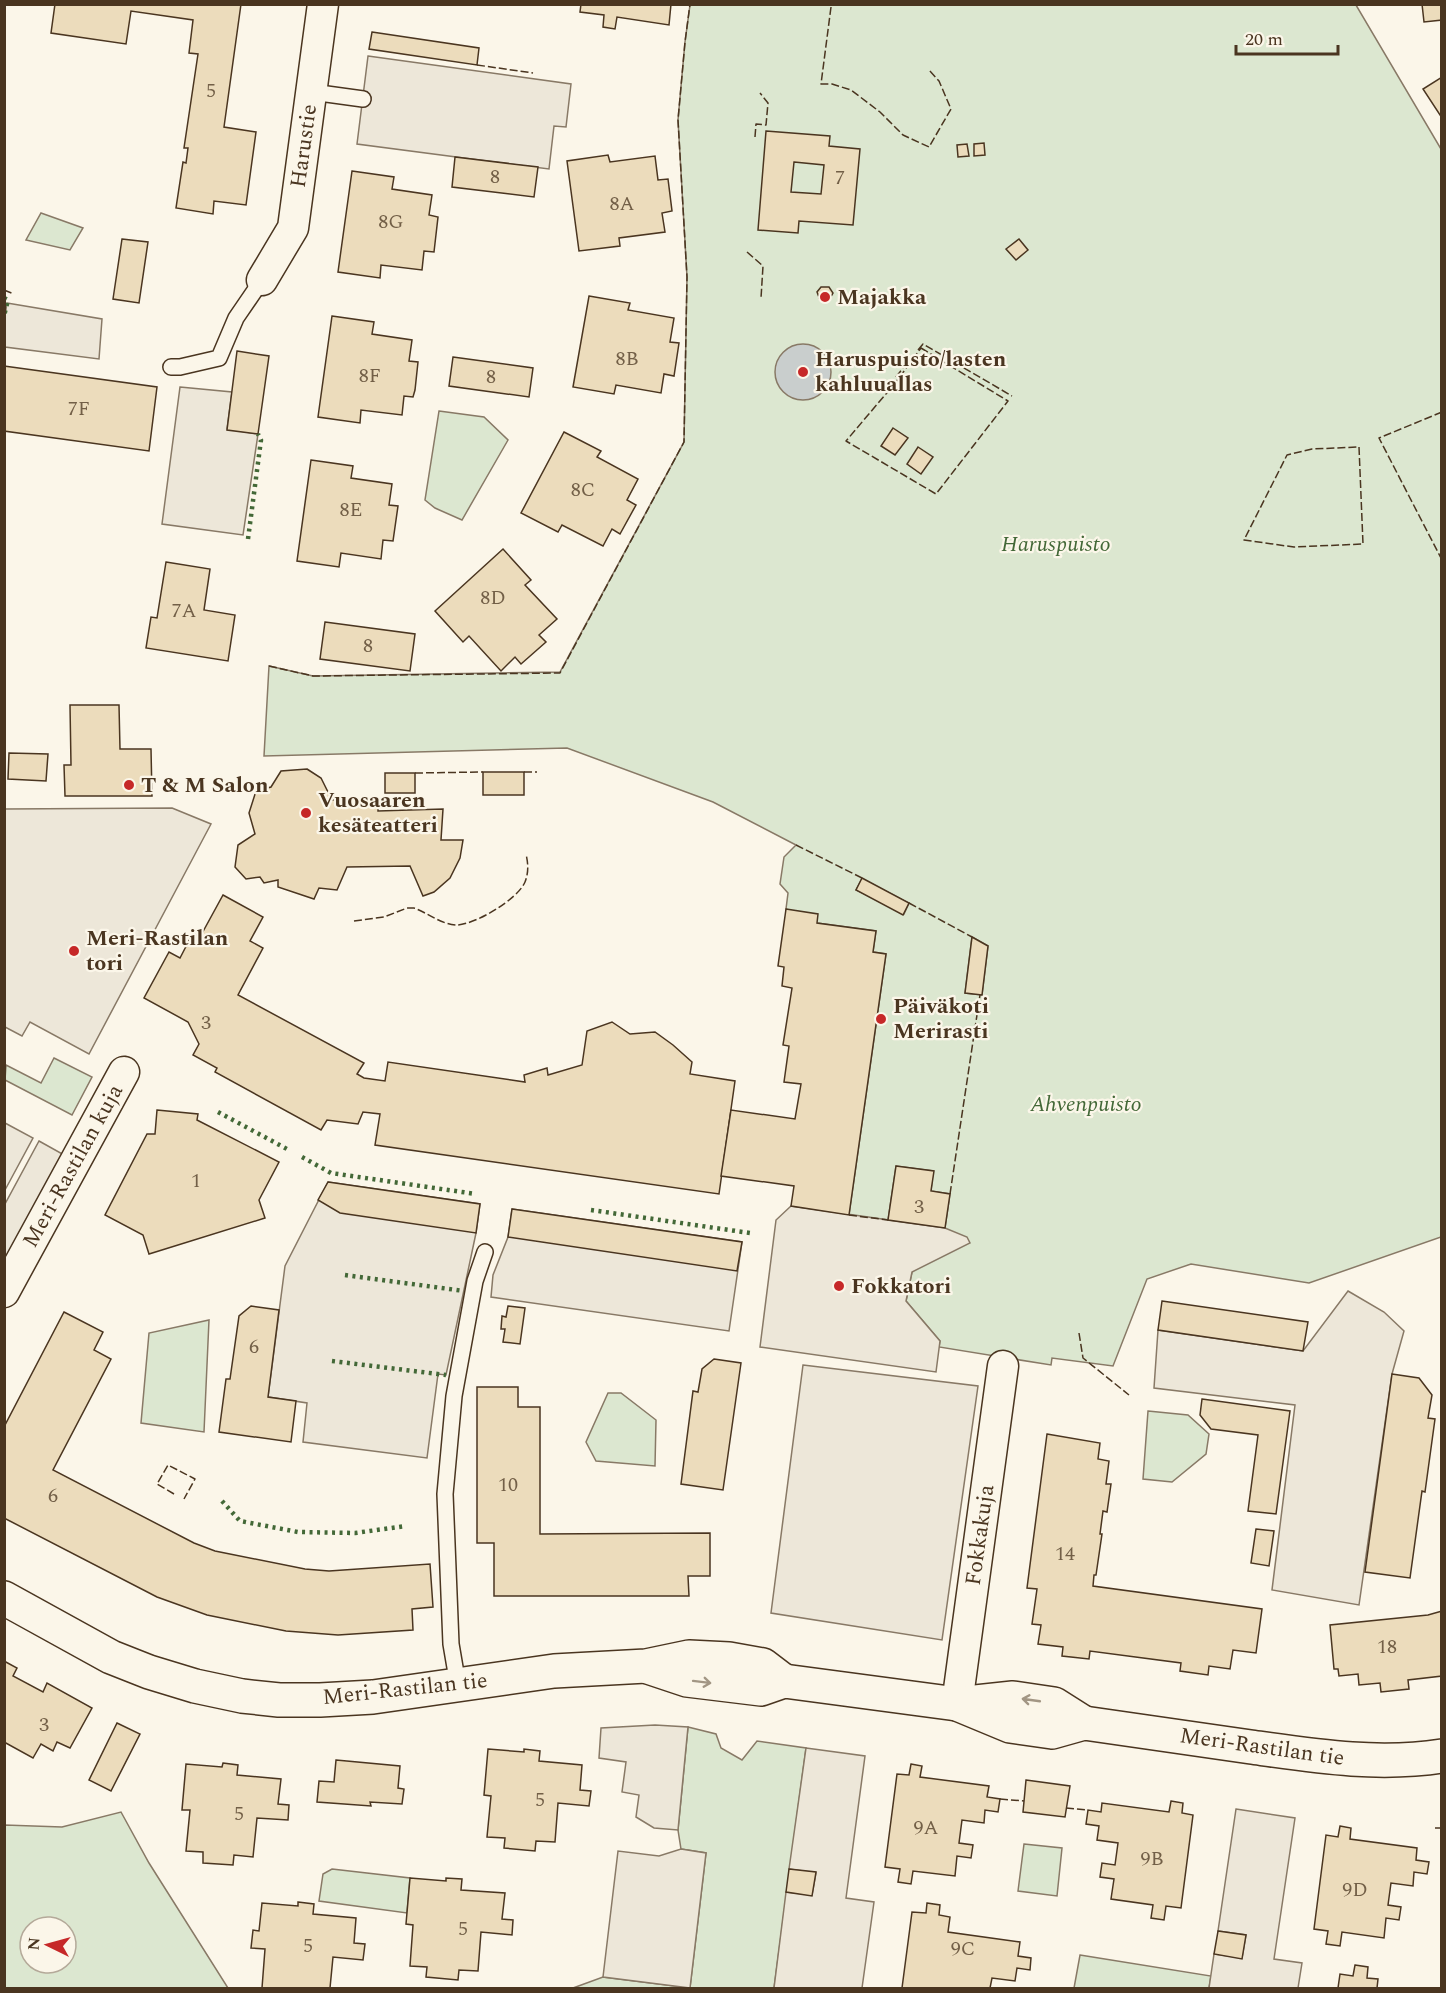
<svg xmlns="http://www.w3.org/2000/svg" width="1446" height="1993" viewBox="0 0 1446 1993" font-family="Spectral,serif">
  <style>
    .green { fill: #dce7d0; stroke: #887966; stroke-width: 1.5; fill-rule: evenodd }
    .parking { fill: #ede7d9; stroke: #887966; stroke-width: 1.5 }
    .water { fill: #c9cecd; stroke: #887966; stroke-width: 1.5 }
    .building { fill: #ecdcbc; stroke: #4a3520; stroke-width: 1.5; fill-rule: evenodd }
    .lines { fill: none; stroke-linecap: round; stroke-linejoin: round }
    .service-casing { stroke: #4a3520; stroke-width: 18 }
    .minor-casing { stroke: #4a3520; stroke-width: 33 }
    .tertiary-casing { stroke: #4a3520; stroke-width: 36 }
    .service { stroke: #fbf6e9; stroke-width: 15 }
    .minor { stroke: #fbf6e9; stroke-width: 30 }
    .tertiary { stroke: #fbf6e9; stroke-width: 33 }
    .hedge { stroke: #436837; stroke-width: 4.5; stroke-dasharray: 3 4.5; stroke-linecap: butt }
    .fence { stroke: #4a3520; stroke-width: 1.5; stroke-dasharray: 8 3; stroke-linecap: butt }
    .oneway { stroke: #a29684 }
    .poi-dot { fill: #c62828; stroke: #fbf6e9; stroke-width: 2 }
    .labels { text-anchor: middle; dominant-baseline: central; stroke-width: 4.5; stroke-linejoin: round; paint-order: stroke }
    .number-label { font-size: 20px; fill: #725f47 }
    .street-label { font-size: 22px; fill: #4a3520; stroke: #fbf6e9 }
    .poi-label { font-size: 22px; font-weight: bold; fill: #4a3520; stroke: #fbf6e9; text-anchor: start }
    .park-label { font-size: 22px; font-style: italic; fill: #436837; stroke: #fbf6e9 }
  </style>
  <rect width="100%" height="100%" fill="#fbf6e9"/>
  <g class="green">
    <path d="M690 5H1356L1441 149V1237L1309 1283 1191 1264 1147 1279 1113 1366 1052 1358 1051 1365 939 1347 940 1341 906 1301 912 1272 945 1228 950 1194 931 1191 933 1171 896 1166 888 1220 849 1215 886 954 873 952 876 931 817 923 786 909 788 893 780 884 784 857 796 845 713 802 567 748 264 756 269 666 313 676 560 672 684 442 687 277 678 120 685 42ZM862 879 909 903 904 914 856 890ZM972 937 988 946 982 995 965 993Z"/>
    <path d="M41 213 83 228 70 250 26 240Z"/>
    <path d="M439 411 484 417 508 440 462 520 435 508 425 500Z"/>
    <path d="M54 1058 92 1077 72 1115 5 1080 6 1065 41 1083Z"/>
    <path d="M209 1320 204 1432 141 1423 149 1333Z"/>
    <path d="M608 1393H621L656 1420 655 1466 596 1461 586 1442Z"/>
    <path d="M1148 1411 1188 1415 1209 1434 1206 1454 1172 1482 1143 1479Z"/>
    <path d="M688 1727 716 1734 721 1748 742 1760 757 1741 806 1748 774 1988H573L603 1977 690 1988 706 1853 681 1849 678 1830Z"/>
    <path d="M121 1812 149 1863 228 1988H5V1825L62 1827ZM30 1927H66V1963H30Z"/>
    <path d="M1024 1844 1062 1848 1057 1896 1018 1891Z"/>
    <path d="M332 1869 410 1878 407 1913 319 1901 323 1874Z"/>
    <path d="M1080 1955 1211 1976 1209 1988H1074Z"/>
  </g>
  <g class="parking">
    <path d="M368 56 571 84 566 127 554 126 549 169 357 144Z"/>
    <path d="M7 303 102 319 99 359 5 347V316Z"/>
    <path d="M180 387 232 392 227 429 258 434 243 535 162 524Z"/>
    <path d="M172 808 211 824 89 1054 30 1022 22 1036 5 1027V809Z"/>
    <path d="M5 1123 33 1138 5 1190Z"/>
    <path d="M39 1141 75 1161 5 1292V1204Z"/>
    <path d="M328 1182 480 1204 476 1233 446 1375 438 1374 427 1458 303 1442 307 1403 268 1397 285 1266Z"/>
    <path d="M791 1206 945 1228 967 1237 970 1243 912 1272 906 1301 940 1341 936 1372 760 1347 776 1220Z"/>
    <path d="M512 1209 742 1242 729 1331 491 1297 493 1275 508 1237Z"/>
    <path d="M1348 1291 1384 1312 1404 1331 1392 1374 1359 1605 1272 1590 1295 1405 1154 1388 1158 1330 1303 1351Z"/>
    <path d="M803 1365 978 1386 942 1640 771 1613Z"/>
    <path d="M655 1725 688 1727 678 1830 654 1828 636 1817 639 1795 622 1792 626 1762 599 1758 601 1728Z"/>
    <path d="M806 1748 865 1756 846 1898 874 1902 862 1988H774L786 1892 812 1895 816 1873 789 1869Z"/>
    <path d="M1236 1809 1295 1818 1274 1959 1302 1963 1298 1988H1209L1214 1954 1242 1958 1246 1935 1218 1931Z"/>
    <path d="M681 1849 706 1853 690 1988 603 1977 618 1851 659 1856Z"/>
  </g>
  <circle class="water" cx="803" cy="372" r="28"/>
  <g class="building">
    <path d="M55 4H241L224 127 256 132 246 205 214 201 213 214 176 208 183 162 186 163 188 148H184L198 54 189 53 193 20 131 11 126 44 51 33Z"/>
    <path d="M581 4H671L669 25 617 17 615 29 603 27 604 15 580 12Z"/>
    <path d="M1422 4H1442V20L1424 22Z"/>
    <path d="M372 32 479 48 477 65 369 49Z"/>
    <path d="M1442 77V118L1423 89Z"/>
    <path d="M766 131 830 136 829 146 860 149 853 225 799 221 798 233 758 230ZM794 162 824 165 821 194 791 192Z"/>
    <path d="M984 143 985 155 974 156V144Z"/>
    <path d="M967 144 969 156 958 157 957 145Z"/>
    <path d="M608 155 610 162 655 156 658 180 668 179 672 211 662 213 665 232 619 238 620 246 579 251 567 161Z"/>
    <path d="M455 157 538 167 534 197 452 187Z"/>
    <path d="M352 171 394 177 392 189 432 195 429 215 438 217 434 252 424 251 422 270 381 265 380 278 338 272Z"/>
    <path d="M122 239 148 242 139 303 113 299Z"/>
    <path d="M1019 239 1028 250 1016 260 1006 249Z"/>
    <path d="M821 287H829L833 293 829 300H820L817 292Z"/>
    <path d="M589 296 630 303 628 310 674 318 670 342 679 343 674 376 664 374 661 393 616 385 614 394 573 387Z"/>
    <path d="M332 316 374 322 372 334 412 340 409 361 418 362 415 390 413 397 404 396 402 415 361 410 360 423 318 417Z"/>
    <path d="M237 351 269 356 258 434 227 430Z"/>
    <path d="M453 357 533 368 529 397 449 386Z"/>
    <path d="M4 366 157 387 149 451 4 431Z"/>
    <path d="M893 428 908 438 895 455 881 446Z"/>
    <path d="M564 432 601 451 597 457 638 479 627 500 636 505 620 534 612 529 603 546 562 525 558 532 521 513Z"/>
    <path d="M918 447 933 457 921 474 907 464Z"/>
    <path d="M311 460 353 466 351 478 392 484 389 505 398 506 393 541 383 540 381 559 341 553 339 567 297 561Z"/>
    <path d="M503 549 531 580 525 585 557 619 539 635 546 642 521 664 515 657 501 671 469 636 463 642 435 611Z"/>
    <path d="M166 562 210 569 204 610 235 615 228 661 146 648 151 617 157 618Z"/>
    <path d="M325 622 415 634 410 671 320 659Z"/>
    <path d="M70 705H119L120 749H151L152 796H65L64 765H71Z"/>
    <path d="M9 753 48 754 46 781 8 779Z"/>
    <path d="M307 769 321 778 332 800H378V811L443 809 441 840H463L460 858 450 878 434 892 423 896 410 866 347 867 337 890 319 888 314 899 278 887V880L264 883 260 877 246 879 235 867 238 845 255 834 249 813 256 791 271 787 281 771Z"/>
    <rect x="483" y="772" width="41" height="23"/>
    <rect x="385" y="773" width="30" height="20"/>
    <path d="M862 878 909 903 903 915 856 890Z"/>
    <path d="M223 895 263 917 250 941 263 948 238 995 364 1063 357 1074 364 1078 385 1081 388 1062 525 1082 524 1075 547 1068 548 1075 582 1065 587 1031 612 1022 630 1034 655 1032 673 1045 692 1062 690 1074 735 1081 719 1194 375 1145 380 1114 363 1112 358 1124 327 1120 321 1130 215 1072 217 1068 193 1055 199 1044 188 1022 144 998 169 952 180 958 193 933 200 937Z"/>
    <path d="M786 909 818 914 817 923 876 931 873 952 886 954 849 1215 791 1206 794 1186 721 1176 731 1110 795 1119 801 1084 784 1082 789 1046 783 1045 792 988 782 986 784 967 778 966Z"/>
    <path d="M972 937 988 946 982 995 965 993Z"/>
    <path d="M157 1110 198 1114 197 1120 279 1162 259 1200 265 1218 149 1254 143 1235 105 1215 147 1134H155Z"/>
    <path d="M896 1166 934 1171 931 1191 950 1194 945 1228 888 1220Z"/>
    <path d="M328 1182 480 1204 476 1233 340 1213 318 1200Z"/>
    <path d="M512 1209 742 1242 737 1271 508 1237Z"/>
    <path d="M1162 1301 1308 1322 1303 1351 1158 1330Z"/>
    <path d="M251 1306 279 1310 268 1397 296 1401 291 1442 219 1432 226 1379H230L239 1316Z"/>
    <path d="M508 1306 525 1308 520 1344 503 1342 505 1329H501L502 1316 506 1317Z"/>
    <path d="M64 1312 103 1332 94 1350 111 1359 53 1470 194 1543 215 1551 305 1569 329 1571 430 1564 433 1607 412 1609 413 1630 338 1635 286 1631 207 1615 157 1597 4 1518V1427Z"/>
    <path d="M714 1359 741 1363 723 1490 681 1484 693 1391 698 1392 702 1369Z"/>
    <path d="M1392 1374 1419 1378 1432 1395 1428 1418 1435 1419 1425 1492 1422 1491 1410 1578 1365 1572Z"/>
    <path d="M477 1387H518V1407H540V1534L710 1533V1576H688L689 1596H494V1543H477Z"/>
    <path d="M1202 1399 1290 1411 1276 1514 1248 1511 1258 1435 1211 1429 1200 1415Z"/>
    <path d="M1047 1434 1100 1443 1098 1459 1109 1461 1106 1484H1111L1107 1512 1103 1511 1100 1534H1102L1096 1575H1094L1093 1586 1262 1609 1256 1653 1233 1650 1230 1669 1209 1666 1208 1675 1180 1671 1181 1663 1090 1651 1089 1659 1062 1656 1063 1647 1038 1644 1041 1625 1032 1624 1037 1589 1027 1588Z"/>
    <path d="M1256 1529 1274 1531 1269 1566 1251 1563Z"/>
    <path d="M1442 1611V1676L1408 1680 1409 1689 1381 1692 1380 1683 1359 1685 1358 1674 1339 1676 1338 1669H1334L1330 1625 1428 1615Z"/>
    <path d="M4 1661 17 1668 13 1676 43 1692 47 1683 92 1708 70 1748 57 1742 53 1751 41 1744 33 1758 4 1742Z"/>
    <path d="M117 1723 140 1734 111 1791 89 1780Z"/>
    <path d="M488 1749 524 1752V1749L540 1751 539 1761 582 1765 580 1790 591 1791 589 1806 558 1803 555 1842 536 1841 535 1851 504 1848 505 1838 487 1837 491 1796 484 1795Z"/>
    <path d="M336 1760 400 1766 398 1788 404 1789 402 1804 370 1802 371 1806 317 1802 319 1781 334 1782Z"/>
    <path d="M223 1763 238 1765 237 1775 281 1779 278 1804 289 1805 288 1820 257 1818 253 1857 234 1855 233 1865 203 1863V1852L186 1851 190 1810H182L186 1764 222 1767Z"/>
    <path d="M911 1764 922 1766 920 1777 989 1786 987 1797 1000 1799 998 1812 985 1810 984 1823 962 1820 959 1843 973 1845 971 1858 957 1856 955 1876 913 1871 911 1884 898 1882 900 1869 885 1867 897 1774 909 1775Z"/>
    <path d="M1026 1780 1070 1786 1065 1817 1023 1812Z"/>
    <path d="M1171 1801 1183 1803 1182 1813 1193 1815 1181 1908 1166 1906 1164 1920 1151 1918 1153 1905 1111 1899 1114 1879 1100 1877 1102 1863 1115 1865 1118 1843 1097 1840 1099 1826 1086 1824 1088 1810 1101 1812 1102 1803 1169 1812Z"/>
    <path d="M1340 1826 1351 1828 1350 1839 1417 1848 1416 1860 1429 1862 1427 1874 1414 1872 1413 1886 1391 1883 1388 1905 1401 1907 1399 1920 1386 1918 1384 1938 1342 1932 1340 1946 1326 1944 1328 1931 1314 1929 1326 1835 1338 1837Z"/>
    <path d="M789 1869 816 1872 812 1896 786 1892Z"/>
    <path d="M410 1878 446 1881V1878L462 1879 461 1890 505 1893 502 1919 513 1920 512 1935 481 1932 478 1971 459 1970 458 1980 426 1977 427 1967 410 1966 413 1925 406 1924Z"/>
    <path d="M298 1902 314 1904 313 1914 356 1918 354 1943 365 1944 363 1960 333 1957 330 1988H262L265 1949 251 1948 253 1930 259 1931 262 1903 298 1906Z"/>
    <path d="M927 1903 940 1905 939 1915 950 1917 948 1932 1020 1942 1018 1956 1031 1958 1030 1970 1017 1968 1015 1981 992 1978 990 1988H902L912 1912 926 1913Z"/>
    <path d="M1218 1931 1246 1935 1242 1959 1214 1954Z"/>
    <path d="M1355 1965 1368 1967 1367 1978 1378 1979 1377 1988H1338L1340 1974 1353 1976Z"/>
  </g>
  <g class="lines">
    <g class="service-casing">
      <g id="service">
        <path d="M312 92 363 99"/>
        <path d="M171 367H180L219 358 236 318 262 280"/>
        <path d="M458 1685 451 1644 445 1494 454 1396 475 1281 485 1252"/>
      </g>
    </g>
    <g class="minor-casing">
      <g id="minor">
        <path d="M262 280 293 228 323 4"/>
        <path d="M4 1292 124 1072"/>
        <path d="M957 1704 1003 1366"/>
      </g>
    </g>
    <g class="tertiary-casing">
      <g id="tertiary">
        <path d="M4 1598 111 1657 149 1672 195 1686 242 1696 279 1700H320L373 1697 554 1671 646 1666 689 1657 729 1659 763 1665 784 1681"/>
        <path d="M648 1667 687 1680 761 1689 784 1681 957 1704 1013 1698 1054 1704 1084 1723"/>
        <path d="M957 1704 1010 1726 1052 1732 1084 1723C1139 1731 1195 1739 1251 1747 1315 1756 1377 1766 1442 1756"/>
      </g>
    </g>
    <use href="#service" class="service"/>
    <use href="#minor" class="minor"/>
    <use href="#tertiary" class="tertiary"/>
    <g class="hedge">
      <path d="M4 298 8 300 4 316"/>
      <path d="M248 539 261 440 258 434"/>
      <path d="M218 1112 287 1149"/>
      <path d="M302 1157 331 1173 476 1194"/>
      <path d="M591 1210 750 1233"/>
      <path d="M345 1275 464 1291"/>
      <path d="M332 1361 446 1375"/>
      <path d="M222 1501 240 1521 298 1532 355 1533 406 1526"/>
    </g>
    <g class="fence">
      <path d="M831 7 821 84H832L851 90 880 112 903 135 929 147 951 109 939 81 929 70"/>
      <path d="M477 65 533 73"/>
      <path d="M755 137 756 124 766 125 768 103 760 93"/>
      <path d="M747 252 763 266 761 298"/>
      <path d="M4 290 14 294"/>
      <path d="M921 348 1008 401 936 494 846 441 896 382Z"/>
      <path d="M918 350 923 344 1012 396"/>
      <path d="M896 377 903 368"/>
      <path d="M1442 412 1379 438 1442 560"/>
      <path d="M1359 447 1363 544 1294 547 1244 540 1287 455 1312 449Z"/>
      <path d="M269 666 313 676 560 673 684 442 687 277 678 120 685 42 690 4"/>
      <path d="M524 772H537"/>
      <path d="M415 773 483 772"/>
      <path d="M796 845 862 878"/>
      <path d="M909 903 972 937"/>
      <path d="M354 921 384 917 407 908H414C428 913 440 924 456 925 475 925 518 899 525 882 529 872 528 863 526 854"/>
      <path d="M950 1194 980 995"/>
      <path d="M849 1215 888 1220"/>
      <path d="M1079 1333 1083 1358 1129 1395"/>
      <path d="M174 1494 157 1484 168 1465 195 1479 184 1499"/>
      <path d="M1000 1799 1024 1801"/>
      <path d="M1066 1808 1088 1810"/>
      <path d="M1435 1828H1442"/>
    </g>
  </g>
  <defs><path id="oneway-shaft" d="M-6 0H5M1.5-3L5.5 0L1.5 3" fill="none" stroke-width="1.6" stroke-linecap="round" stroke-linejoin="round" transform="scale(1.5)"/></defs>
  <g class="oneway">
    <use href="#oneway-shaft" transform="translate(702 1682) rotate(7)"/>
    <use href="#oneway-shaft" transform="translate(1031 1700) rotate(-172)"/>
  </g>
  <g class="poi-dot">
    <circle cx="825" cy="297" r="6"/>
    <circle cx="803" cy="372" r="6"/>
    <circle cx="129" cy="785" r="6"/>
    <circle cx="306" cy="813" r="6"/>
    <circle cx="74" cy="951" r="6"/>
    <circle cx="881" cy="1019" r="6"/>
    <circle cx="839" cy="1286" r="6"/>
  </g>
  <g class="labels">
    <g class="number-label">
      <text x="211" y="91">5</text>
      <text x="495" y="177">8</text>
      <text x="840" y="178">7</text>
      <text x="622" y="204">8A</text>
      <text x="391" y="222">8G</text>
      <text x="627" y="359">8B</text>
      <text x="370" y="376">8F</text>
      <text x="491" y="377">8</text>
      <text x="79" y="409">7F</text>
      <text x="583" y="490">8C</text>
      <text x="351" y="510">8E</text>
      <text x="493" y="598">8D</text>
      <text x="184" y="611">7A</text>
      <text x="368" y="646">8</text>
      <text x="206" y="1023">3</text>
      <text x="196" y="1181">1</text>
      <text x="919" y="1207">3</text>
      <text x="254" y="1347">6</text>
      <text x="508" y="1485">10</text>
      <text x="53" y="1496">6</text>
      <text x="1065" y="1554">14</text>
      <text x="1387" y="1647">18</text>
      <text x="44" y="1725">3</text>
      <text x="540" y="1800">5</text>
      <text x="239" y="1814">5</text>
      <text x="926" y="1828">9A</text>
      <text x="1152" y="1859">9B</text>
      <text x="1355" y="1890">9D</text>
      <text x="463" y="1929">5</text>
      <text x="308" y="1946">5</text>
      <text x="963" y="1949">9C</text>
    </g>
    <g class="street-label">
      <text transform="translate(304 146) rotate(-82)">Harustie</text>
      <text transform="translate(73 1166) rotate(-61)">Meri-Rastilan kuja</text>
      <text transform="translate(980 1535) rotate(-82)">Fokkakuja</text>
      <text transform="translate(405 1689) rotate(-6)">Meri-Rastilan tie</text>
      <text transform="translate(1262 1747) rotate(8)">Meri-Rastilan tie</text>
    </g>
    <g class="poi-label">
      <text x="837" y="297">Majakka</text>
      <text x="815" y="359">Haruspuisto/lasten<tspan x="815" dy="25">kahluuallas</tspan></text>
      <text x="141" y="785">T &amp; M Salon</text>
      <text x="318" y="800">Vuosaaren<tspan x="318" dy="25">kesäteatteri</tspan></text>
      <text x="86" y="938">Meri-Rastilan<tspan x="86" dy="25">tori</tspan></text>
      <text x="893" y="1006">Päiväkoti<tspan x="893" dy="25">Merirasti</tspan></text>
      <text x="851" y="1286">Fokkatori</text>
    </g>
    <g class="park-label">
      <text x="1056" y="544">Haruspuisto</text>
      <text x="1086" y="1104">Ahvenpuisto</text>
    </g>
  </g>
  <rect width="1446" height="1993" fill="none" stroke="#4a3520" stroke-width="12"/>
  <g transform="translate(48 1945) rotate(275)"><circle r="28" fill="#fbf6e9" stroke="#b4a999" stroke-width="1.5"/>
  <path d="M0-4.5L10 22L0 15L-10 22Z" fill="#c62828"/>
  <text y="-9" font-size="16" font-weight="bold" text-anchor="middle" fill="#4a3520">N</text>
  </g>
  <path d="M1236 45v9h102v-9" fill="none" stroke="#4a3520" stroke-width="3"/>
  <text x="1245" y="45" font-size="18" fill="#4a3520" stroke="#fbf6e9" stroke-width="4.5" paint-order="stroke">20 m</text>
</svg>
